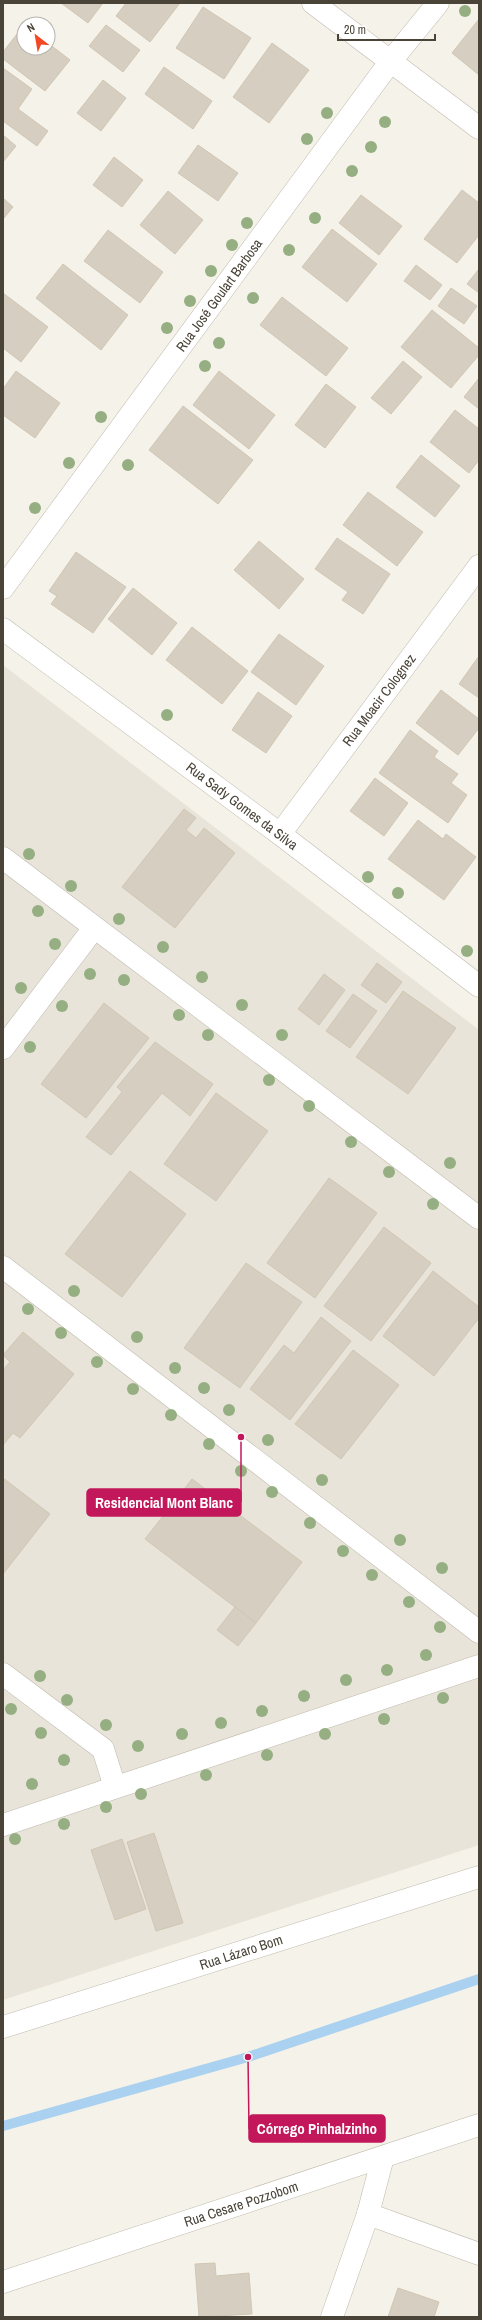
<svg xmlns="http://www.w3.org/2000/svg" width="482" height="2320" viewBox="0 0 482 2320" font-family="'Archivo Narrow',sans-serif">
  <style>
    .residential { fill: #e8e4d9 }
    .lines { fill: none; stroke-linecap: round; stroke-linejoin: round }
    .stream { stroke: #aad1ef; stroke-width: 10 }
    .building { fill: #d6cec0; stroke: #d1c6b3 }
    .street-casing { stroke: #c0baad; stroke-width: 23 }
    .street { stroke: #fff; stroke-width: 22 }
    .tree { fill: #96af82 }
    .labels { text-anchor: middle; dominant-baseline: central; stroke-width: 3; stroke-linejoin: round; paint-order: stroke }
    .street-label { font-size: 14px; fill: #494338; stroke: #fff }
    .leader { fill: none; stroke: #c2185b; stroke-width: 1.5 }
    .callout-dot { fill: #c2185b; stroke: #fff; stroke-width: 1.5 }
    .callout { fill: #c2185b; stroke: #c2185b; stroke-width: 1.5 }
    .callout-label { font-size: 15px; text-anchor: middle; font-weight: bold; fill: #fff }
  </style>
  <rect width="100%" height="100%" fill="#f5f2ea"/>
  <path class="residential" d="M3 665 479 1030V1845L3 2000Z"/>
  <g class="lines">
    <path class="stream" d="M3 2126 248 2057 479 1979"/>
  </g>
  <g class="building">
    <path d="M61 3H103L88 23Z"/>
    <path d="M126 3H180L150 42 116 16Z"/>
    <path d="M203 7 251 38 224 79 176 48Z"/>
    <path d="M479 19V75L452 53Z"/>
    <path d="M24 25V48H48V43L70 60 45 91 3 59V52Z"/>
    <path d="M106 25 140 50 123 72 89 46Z"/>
    <path d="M272 43 309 70 269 123 233 97Z"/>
    <path d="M164 67 212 101 193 129 145 94Z"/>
    <path d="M3 68 32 89 18 109 48 131 37 146 3 121Z"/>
    <path d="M103 80 126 98 101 131 77 113Z"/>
    <path d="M3 135 16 146 3 162Z"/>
    <path d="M198 145 238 173 218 201 178 173Z"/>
    <path d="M114 157 143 180 122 207 93 185Z"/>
    <path d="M462 190 479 203V235L457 263 424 239Z"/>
    <path d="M168 191 203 220 175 254 140 225Z"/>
    <path d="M361 195 402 226 379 255 339 223Z"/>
    <path d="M3 198 13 207 4 218 3 217Z"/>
    <path d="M332 229 377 264 347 302 302 267Z"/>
    <path d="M108 230 163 272 140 303 84 261Z"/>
    <path d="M63 264 128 315 101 350 36 298Z"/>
    <path d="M416 265 442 285 430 300 404 281Z"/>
    <path d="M479 269V293L467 284Z"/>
    <path d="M451 288 477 306 464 324 438 306Z"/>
    <path d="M3 293 48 327 21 362 3 348Z"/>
    <path d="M282 297 348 348 326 376 260 325Z"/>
    <path d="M432 310 479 348V355L451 388 401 347Z"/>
    <path d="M403 361 422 377 391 414 371 398Z"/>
    <path d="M16 371 60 403 35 438 3 415V389Z"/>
    <path d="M219 371 275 415 249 449 193 405Z"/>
    <path d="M479 378V409L464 397Z"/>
    <path d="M326 384 356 407 325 448 295 425Z"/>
    <path d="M183 406 253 460 218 504 149 450Z"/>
    <path d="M455 410 479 429V460L469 473 430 442Z"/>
    <path d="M421 455 460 486 435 517 396 487Z"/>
    <path d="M368 492 423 532 397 566 343 525Z"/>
    <path d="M337 538 390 574 363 614 342 600 348 592 315 569Z"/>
    <path d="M259 541 304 579 279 609 234 570Z"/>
    <path d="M76 552 126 587 93 633 51 604 57 596 49 591Z"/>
    <path d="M133 588 177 623 152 655 108 619Z"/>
    <path d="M192 627 248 671 222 704 166 660Z"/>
    <path d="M279 634 324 666 296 705 251 672Z"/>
    <path d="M479 656V698L459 684Z"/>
    <path d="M441 690 479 719V728L458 755 416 723Z"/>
    <path d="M258 692 292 716 266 753 232 730Z"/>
    <path d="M410 730 438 751 434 757 458 774 451 783 467 795 448 823 379 773Z"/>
    <path d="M375 778 408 803 384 836 350 811Z"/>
    <path d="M184 809 196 818 186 830 196 838 204 828 235 853 175 928 122 887Z"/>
    <path d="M418 820 443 839 446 834 476 857 444 900 388 859Z"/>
    <path d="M377 963 402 982 386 1003 361 985Z"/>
    <path d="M324 974 345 990 319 1025 298 1009Z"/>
    <path d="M403 991 456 1028 408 1094 356 1057Z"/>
    <path d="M353 994 377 1011 350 1048 326 1031Z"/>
    <path d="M104 1003 149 1038 86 1118 41 1084Z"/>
    <path d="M155 1042 213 1084 190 1116 162 1093 111 1155 86 1137 122 1092 117 1087Z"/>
    <path d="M216 1093 268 1131 216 1201 164 1164Z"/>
    <path d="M130 1171 186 1214 122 1297 65 1254Z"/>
    <path d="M329 1178 377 1213 315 1298 267 1263Z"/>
    <path d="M384 1227 431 1263 371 1341 324 1306Z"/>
    <path d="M246 1263 302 1302 240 1388 184 1348Z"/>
    <path d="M433 1271 479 1307V1318L434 1376 383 1336Z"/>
    <path d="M321 1317 351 1341 290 1420 250 1389 284 1345 294 1353Z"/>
    <path d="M23 1332 74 1374 20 1438 13 1433 3 1445V1370L10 1362 3 1355Z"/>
    <path d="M353 1350 399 1385 341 1459 295 1424Z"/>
    <path d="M3 1478 50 1514 3 1574Z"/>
    <path d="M192 1479 302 1562 256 1623 145 1539Z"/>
    <path d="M235 1607 256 1623 238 1646 217 1630Z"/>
    <path d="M154 1833 183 1923 156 1931 127 1842Z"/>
    <path d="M122 1839 146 1909 115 1920 91 1850Z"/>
    <path d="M215 2263 216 2276 249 2273 252 2314 199 2317 195 2264Z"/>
    <path d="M398 2288 439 2302 434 2317H388Z"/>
  </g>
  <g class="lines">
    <g class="street-casing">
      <g id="street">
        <path d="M313 3 479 128"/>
        <path d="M3 588 390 62 438 3"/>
        <path d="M3 629 280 834 479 986"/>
        <path d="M280 834 479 566"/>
        <path d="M3 858 479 1218"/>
        <path d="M3 1048 94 928"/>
        <path d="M3 1267 479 1632"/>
        <path d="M3 1674 103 1749 115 1787"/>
        <path d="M3 1825 479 1666"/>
        <path d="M3 2027 479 1877"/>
        <path d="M368 2214 479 2254"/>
        <path d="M3 2282 479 2125"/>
        <path d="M332 2317 368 2214 383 2157"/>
      </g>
    </g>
    <use href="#street" class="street"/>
  </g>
  <g class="tree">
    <circle cx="465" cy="11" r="6"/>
    <circle cx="327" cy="113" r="6"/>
    <circle cx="385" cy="122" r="6"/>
    <circle cx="307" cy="139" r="6"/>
    <circle cx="371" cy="147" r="6"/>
    <circle cx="352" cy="171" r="6"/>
    <circle cx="315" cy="218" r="6"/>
    <circle cx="247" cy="223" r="6"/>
    <circle cx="232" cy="245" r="6"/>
    <circle cx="289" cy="250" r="6"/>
    <circle cx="211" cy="271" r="6"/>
    <circle cx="253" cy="298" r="6"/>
    <circle cx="190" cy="301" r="6"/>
    <circle cx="167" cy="328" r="6"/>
    <circle cx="219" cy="343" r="6"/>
    <circle cx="205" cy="366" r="6"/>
    <circle cx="101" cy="417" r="6"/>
    <circle cx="69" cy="463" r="6"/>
    <circle cx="128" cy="465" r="6"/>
    <circle cx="35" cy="508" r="6"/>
    <circle cx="167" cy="715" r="6"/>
    <circle cx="29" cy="854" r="6"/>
    <circle cx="368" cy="877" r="6"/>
    <circle cx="71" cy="886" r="6"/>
    <circle cx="398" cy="893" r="6"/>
    <circle cx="38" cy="911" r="6"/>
    <circle cx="119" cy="919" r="6"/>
    <circle cx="55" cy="944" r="6"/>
    <circle cx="163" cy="947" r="6"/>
    <circle cx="467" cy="951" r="6"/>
    <circle cx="90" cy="974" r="6"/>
    <circle cx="202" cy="977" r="6"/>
    <circle cx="124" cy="980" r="6"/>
    <circle cx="21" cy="988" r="6"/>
    <circle cx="242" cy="1005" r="6"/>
    <circle cx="62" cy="1006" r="6"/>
    <circle cx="179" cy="1015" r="6"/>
    <circle cx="208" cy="1035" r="6"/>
    <circle cx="282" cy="1035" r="6"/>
    <circle cx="30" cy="1047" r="6"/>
    <circle cx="269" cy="1080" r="6"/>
    <circle cx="309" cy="1106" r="6"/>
    <circle cx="351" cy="1142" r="6"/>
    <circle cx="450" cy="1163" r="6"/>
    <circle cx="389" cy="1172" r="6"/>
    <circle cx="433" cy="1204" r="6"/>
    <circle cx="74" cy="1291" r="6"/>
    <circle cx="28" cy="1309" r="6"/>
    <circle cx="61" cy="1333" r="6"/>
    <circle cx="137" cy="1337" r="6"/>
    <circle cx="97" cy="1362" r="6"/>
    <circle cx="175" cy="1368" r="6"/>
    <circle cx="204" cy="1388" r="6"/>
    <circle cx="133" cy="1389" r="6"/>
    <circle cx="229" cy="1410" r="6"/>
    <circle cx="171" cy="1415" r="6"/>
    <circle cx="268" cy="1440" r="6"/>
    <circle cx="209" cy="1444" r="6"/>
    <circle cx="241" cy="1471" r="6"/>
    <circle cx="322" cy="1480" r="6"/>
    <circle cx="272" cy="1492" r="6"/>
    <circle cx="310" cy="1523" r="6"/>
    <circle cx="400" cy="1540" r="6"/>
    <circle cx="343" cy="1551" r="6"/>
    <circle cx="442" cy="1568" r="6"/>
    <circle cx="372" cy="1575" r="6"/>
    <circle cx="409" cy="1602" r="6"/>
    <circle cx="440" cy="1627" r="6"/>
    <circle cx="426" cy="1655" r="6"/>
    <circle cx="387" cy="1670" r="6"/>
    <circle cx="40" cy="1676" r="6"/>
    <circle cx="346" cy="1680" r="6"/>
    <circle cx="304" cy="1696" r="6"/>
    <circle cx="443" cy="1698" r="6"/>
    <circle cx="67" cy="1700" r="6"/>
    <circle cx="11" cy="1709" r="6"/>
    <circle cx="262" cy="1711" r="6"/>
    <circle cx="384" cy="1719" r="6"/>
    <circle cx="221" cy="1723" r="6"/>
    <circle cx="106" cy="1725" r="6"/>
    <circle cx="41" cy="1733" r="6"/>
    <circle cx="182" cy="1734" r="6"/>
    <circle cx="325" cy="1734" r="6"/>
    <circle cx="138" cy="1746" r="6"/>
    <circle cx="267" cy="1755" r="6"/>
    <circle cx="64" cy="1760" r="6"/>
    <circle cx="206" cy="1775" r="6"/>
    <circle cx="32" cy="1784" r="6"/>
    <circle cx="141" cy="1794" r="6"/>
    <circle cx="106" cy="1807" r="6"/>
    <circle cx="64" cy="1824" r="6"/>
    <circle cx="15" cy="1839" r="6"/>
  </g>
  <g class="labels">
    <g class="street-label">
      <text transform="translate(219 295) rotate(-54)">Rua José Goulart Barbosa</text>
      <text transform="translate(379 700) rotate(-53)">Rua Moacir Colognez</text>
      <text transform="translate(242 806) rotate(37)">Rua Sady Gomes da Silva</text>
      <text transform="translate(241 1952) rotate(-18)">Rua Lázaro Bom</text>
      <text transform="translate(241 2204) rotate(-18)">Rua Cesare Pozzobom</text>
    </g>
  </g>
  <path class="leader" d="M241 1437L241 1502M248 2057L249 2129"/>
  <g class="callout-dot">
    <circle cx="241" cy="1437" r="4"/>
    <circle cx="248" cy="2057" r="4"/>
  </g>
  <g class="callout">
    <rect x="87" y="1489" width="154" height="27" rx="4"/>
    <rect x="249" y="2115" width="136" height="27" rx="4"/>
  </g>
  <g class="callout-label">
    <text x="164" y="1508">Residencial Mont Blanc</text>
    <text x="317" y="2134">Córrego Pinhalzinho</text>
  </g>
  <rect width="482" height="2320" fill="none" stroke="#494338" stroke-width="8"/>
  <g transform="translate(36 36) rotate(329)"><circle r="19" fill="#ffffff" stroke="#b6b4af"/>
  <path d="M0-3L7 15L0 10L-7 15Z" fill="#f34823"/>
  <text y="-6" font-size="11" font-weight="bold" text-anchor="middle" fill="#494338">N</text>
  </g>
  <path d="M338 34v6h97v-6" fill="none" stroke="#494338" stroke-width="2"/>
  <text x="344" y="34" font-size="12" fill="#494338" stroke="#ffffff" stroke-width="3" paint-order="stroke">20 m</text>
</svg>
